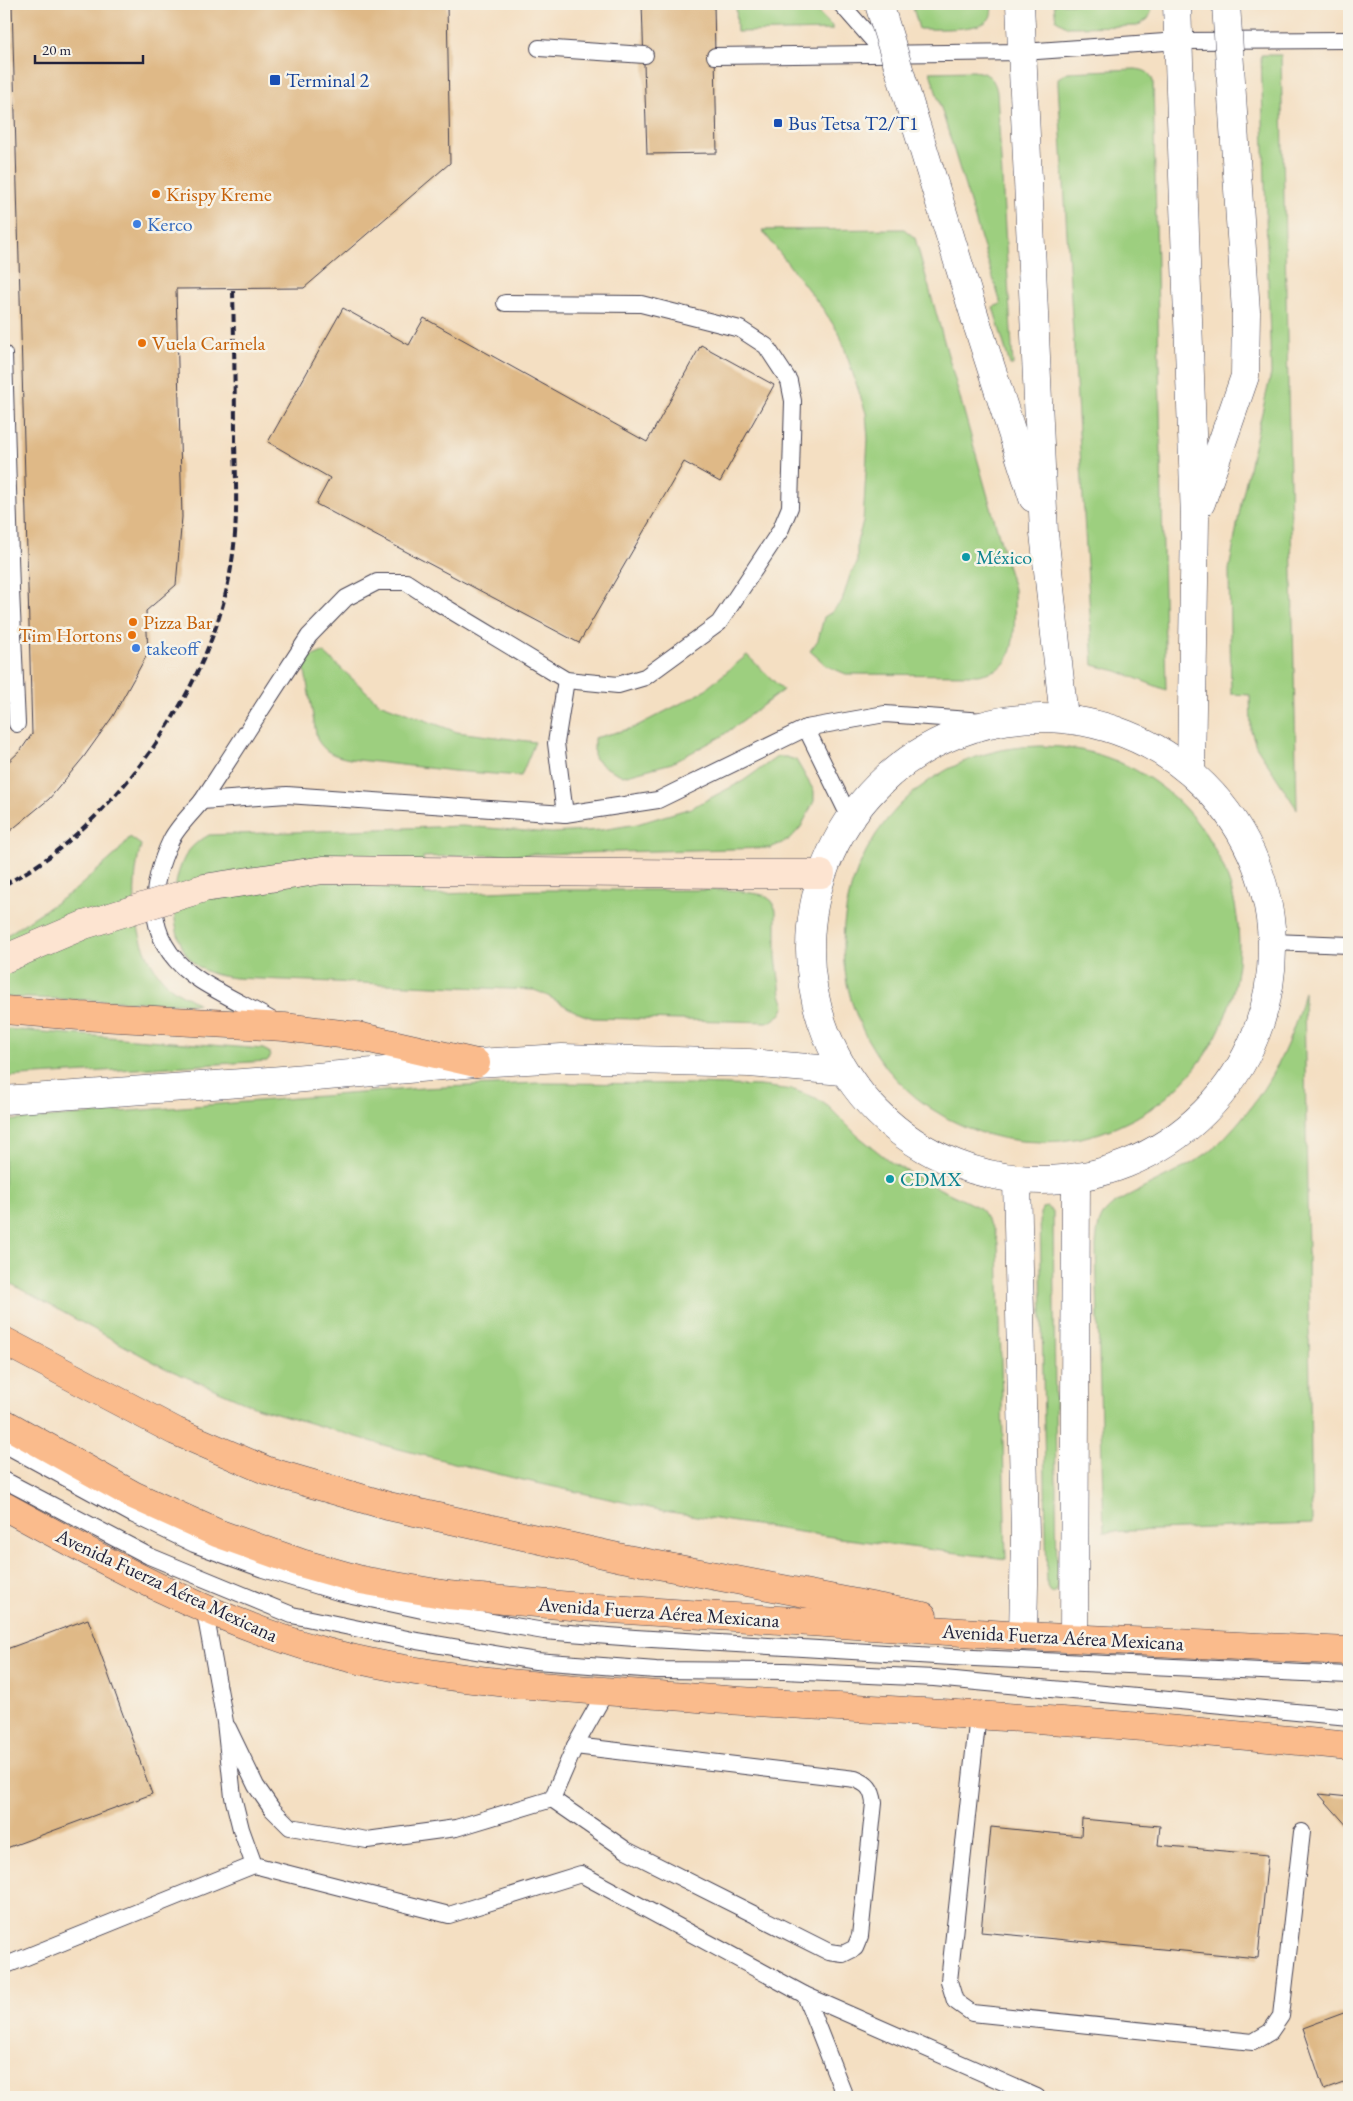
<svg xmlns="http://www.w3.org/2000/svg" width="1353" height="2101" viewBox="0 0 1353 2101" font-family="'EB Garamond',serif">
  <style>
    .green { fill: #9dcf7f; stroke: #60785d }
    .building { fill: #dfb987 }
    .lines { fill: none; stroke-linecap: round; stroke-linejoin: round }
    .service-casing { stroke: #423e4f; stroke-width: 18 }
    .tertiary-casing { stroke: #423e4f; stroke-width: 29 }
    .secondary-casing { stroke: #423e4f; stroke-width: 29 }
    .primary-casing { stroke: #423e4f; stroke-width: 29 }
    .service { stroke: #fff; stroke-width: 16 }
    .tertiary { stroke: #fff; stroke-width: 28 }
    .secondary { stroke: #fde4d1; stroke-width: 28 }
    .primary { stroke: #fabb8c; stroke-width: 28 }
    .rail { stroke: #22223b; stroke-width: 4; stroke-dasharray: 8 4; stroke-linecap: butt }
    .tertiary-bridge-casing { stroke: #423e4f; stroke-width: 29; stroke-linecap: butt }
    .secondary-bridge-casing { stroke: #423e4f; stroke-width: 29; stroke-linecap: butt }
    .tertiary-bridge { stroke: #fff; stroke-width: 28 }
    .secondary-bridge { stroke: #fde4d1; stroke-width: 28 }
    .transit-dot { fill: #1a4fb4; stroke: #f7f3e8; stroke-width: 2 }
    .food-dot { fill: #e8710a; stroke: #f7f3e8; stroke-width: 2 }
    .shop-dot { fill: #3f7fe0; stroke: #f7f3e8; stroke-width: 2 }
    .culture-dot { fill: #0f9aa8; stroke: #f7f3e8; stroke-width: 2 }
    .labels { text-anchor: middle; dominant-baseline: central; stroke-width: 5; stroke-linejoin: round; paint-order: stroke }
    .transit-label { font-size: 20px; fill: #164399; stroke: #f7f3e8; text-anchor: start }
    .food-label { font-size: 20px; fill: #c56008; stroke: #f7f3e8; text-anchor: start }
    .shop-label { font-size: 20px; fill: #366cbe; stroke: #f7f3e8; text-anchor: start }
    .culture-label { font-size: 20px; fill: #0d838f; stroke: #f7f3e8; text-anchor: start }
    .street-label { font-size: 20px; fill: #22223b; stroke: #f7f3e8 }
  </style>
  <rect width="100%" height="100%" fill="#f7f3e8"/>
  <filter id="ink" filterUnits="userSpaceOnUse"><feTurbulence type="fractalNoise" baseFrequency=".02" numOctaves="2"/><feDisplacementMap in="SourceGraphic" scale="10" xChannelSelector="R" yChannelSelector="G"/><feConvolveMatrix kernelMatrix="1 2 1 2 8 2 1 2 1" color-interpolation-filters="sRGB"/></filter>
  <filter id="wash" filterUnits="userSpaceOnUse"><feTurbulence type="fractalNoise" baseFrequency=".0096" numOctaves="4" result="noise"/><feDisplacementMap in="SourceGraphic" scale="20" xChannelSelector="R" yChannelSelector="G"/><feGaussianBlur stdDeviation="1.12" result="paint"/><feColorMatrix in="noise" values="0 0 0 0 0 0 0 0 0 0 0 0 0 0 0 0 0 1.4 0 .05"/><feComposite in="paint" operator="in"/></filter>
  <g filter="url(#wash)">
    <rect width="100%" height="100%" fill="#f4dfc2"/>
    <g class="green">
      <path d="M736 4H809L832 26V30L737 32Z"/>
      <path d="M912 4H991C992 9 992 15 989 19 981 31 934 29 919 29Z"/>
      <path d="M1054 4H1151V13L1148 19 1137 26 1068 27 1056 20Z"/>
      <path d="M1261 55H1281L1297 809 1256 746 1251 730 1250 695 1231 694 1229 570 1242 498 1271 374Z"/>
      <path d="M1135 69C1145 70 1150 72 1153 81L1166 690 1117 671 1093 665 1058 84V78L1068 72Z"/>
      <path d="M973 71C988 73 994 77 997 92L1013 365H1010L993 307 1001 304 930 72Z"/>
      <path d="M904 229 915 238 1014 589C1014 610 1018 649 1003 665 996 671 987 673 978 675L846 674 827 666 810 651 818 640 824 617 832 612 842 601 851 572 857 564V542L863 522 868 439 866 413 840 335 823 309 762 230Z"/>
      <path d="M323 652 379 703 457 732 535 742 521 776 454 771 350 759C335 756 325 753 317 739L303 660Z"/>
      <path d="M747 655 783 690 722 736 672 763 623 776 605 767 594 758V738L633 728 701 693Z"/>
      <circle cx="1041" cy="944" r="198"/>
      <path d="M777 757H786L796 760 814 791V801L801 827 789 840 770 848 423 857 425 895 533 890H731L764 895 772 901 776 910V957L781 994 785 1006 781 1014 770 1022 593 1018C571 1013 555 997 534 990L235 978C220 976 207 974 195 964 167 942 168 870 193 846 197 842 204 838 209 835L462 826 552 833 601 830 637 824 691 808 743 781Z"/>
      <path d="M130 837 141 845C129 891 132 948 167 984 175 992 189 998 199 1004L4 997V937L75 890 116 854Z"/>
      <path d="M1304 991 1312 1524 1104 1532 1096 1247C1097 1234 1097 1222 1106 1211 1114 1202 1127 1197 1138 1191 1164 1177 1195 1165 1217 1145 1260 1104 1292 1049 1304 991Z"/>
      <path d="M4 1029 263 1049 269 1052 271 1056 267 1061 4 1077Z"/>
      <path d="M539 1083 696 1084 760 1086 794 1090 816 1098 829 1107 858 1136 892 1163 936 1187 980 1208 994 1230 998 1243 1006 1559 839 1538 664 1511 514 1478 387 1446 256 1407 163 1367 4 1280V1121L423 1088Z"/>
      <path d="M1047 1207 1053 1212 1057 1585V1591L1052 1593 1049 1591 1047 1586 1040 1213 1043 1208Z"/>
    </g>
    <g id="blocks">
      <g class="building">
        <path d="M12 4H447L450 163 304 288 176 289 182 517 176 585 146 611 148 653 113 716 83 758 49 799 4 836V766L21 750 32 734Z"/>
        <path d="M642 4H714L717 153 647 154Z"/>
        <path d="M343 308 409 345 424 318 647 442 701 345 774 385 720 482 684 462 579 643 316 504 330 478 268 442Z"/>
        <path d="M88 1619 152 1794 4 1849V1650Z"/>
        <path d="M1319 1794 1349 1797V1828Z"/>
        <path d="M1082 1819 1160 1826 1158 1845 1268 1855 1258 1958 981 1932 991 1827 1081 1836Z"/>
        <path d="M1349 2011V2081L1324 2090 1303 2028Z"/>
      </g>
    </g>
  </g>
  <g filter="url(#ink)">
    <use href="#blocks" fill-opacity="0" stroke="#423e4f" stroke-width="1"/>
    <g class="lines">
      <g class="service-casing">
        <g id="service">
          <path d="M841 4 885 54"/>
          <path d="M539 48 645 55"/>
          <path d="M715 56 1023 52 1179 41 1349 40"/>
          <path d="M4 354 11 590H4"/>
          <path d="M11 590 17 724"/>
          <path d="M806 728 850 818"/>
          <path d="M202 801 309 636 346 598 377 582H406L435 601 566 680 618 685 645 677 719 623 780 531 790 507 793 401 789 381 766 346 740 329 641 304 505 303"/>
          <path d="M565 814 556 743 566 680"/>
          <path d="M1273 942 1349 945"/>
          <path d="M275 1022C251 1008 225 996 201 981 146 946 145 895 171 840 178 826 192 813 202 801L287 795 565 814 658 800 806 728 885 714 998 722"/>
          <path d="M4 1444 134 1515 194 1544 263 1569 338 1592 422 1610 544 1631 635 1638 952 1657 1349 1675"/>
          <path d="M4 1480 149 1556 292 1615 417 1641 536 1661 656 1670 784 1671 934 1678 1349 1717"/>
          <path d="M978 1715 949 1981 955 2001 972 2013 1253 2042 1270 2032 1281 2016 1302 1832"/>
          <path d="M228 1728 256 1786 272 1809 290 1827 367 1840 456 1828 552 1799 575 1746 606 1691"/>
          <path d="M552 1799 626 1850 829 1952 843 1954 855 1948 860 1936 874 1803C872 1789 868 1784 855 1779L575 1746"/>
          <path d="M254 1865 449 1915 581 1874 805 1995 1037 2097"/>
          <path d="M4 1966 254 1865 241 1829 233 1797 225 1722 204 1607"/>
          <path d="M805 1995 845 2097"/>
        </g>
      </g>
      <g class="tertiary-casing">
        <g id="tertiary">
          <path d="M1020 4 1044 533 1064 718"/>
          <path d="M1177 4 1195 519 1191 771"/>
          <path d="M977 324 1033 498"/>
          <path d="M1201 503 1245 376 1246 312"/>
          <circle cx="1041" cy="949" r="231"/>
          <path d="M4 1100 282 1080 476 1063 562 1058 749 1063 843 1071"/>
          <path d="M1017 1180 1025 1534 1023 1636"/>
          <path d="M1074 1638 1076 1178"/>
        </g>
      </g>
      <g class="secondary-casing">
        <path id="secondary" d="M732 874H821"/>
      </g>
      <g class="primary-casing">
        <g id="primary">
          <path d="M4 1010 80 1016 284 1027 357 1036 476 1063"/>
          <path d="M4 1341 175 1431 268 1471 388 1506 622 1558 923 1616"/>
          <path d="M4 1423 133 1495 217 1533 301 1563 361 1580 448 1595 582 1607 1023 1636 1349 1651"/>
          <path d="M4 1506C104 1561 208 1618 319 1650 442 1684 572 1688 698 1698 790 1705 883 1709 975 1715 1100 1723 1225 1733 1349 1746"/>
        </g>
      </g>
      <use href="#service" class="service"/>
      <use href="#tertiary" class="tertiary"/>
      <use href="#secondary" class="secondary"/>
      <use href="#primary" class="primary"/>
      <path class="rail" d="M4 885C18 877 33 869 46 859 136 792 216 674 232 561 238 523 236 483 235 444 235 392 234 340 233 289"/>
      <g class="tertiary-bridge-casing">
        <g id="tertiary-bridge">
          <path d="M879 4 977 324"/>
          <path d="M1226 4 1246 312"/>
        </g>
      </g>
      <g class="secondary-bridge-casing">
        <path id="secondary-bridge" d="M4 959 84 925 204 888 323 870 732 874"/>
      </g>
      <use href="#tertiary-bridge" class="tertiary-bridge"/>
      <use href="#secondary-bridge" class="secondary-bridge"/>
    </g>
  </g>
  <g class="transit-dot">
    <rect x="269" y="74" width="12" height="12" rx="2.5"/>
    <rect x="773" y="118" width="10" height="10" rx="2.5"/>
  </g>
  <g class="food-dot">
    <circle cx="156" cy="194" r="5"/>
    <circle cx="142" cy="343" r="5"/>
    <circle cx="133" cy="622" r="5"/>
    <circle cx="132" cy="635" r="5"/>
  </g>
  <g class="shop-dot">
    <circle cx="137" cy="224" r="5"/>
    <circle cx="136" cy="648" r="5"/>
  </g>
  <g class="culture-dot">
    <circle cx="966" cy="557" r="5"/>
    <circle cx="890" cy="1179" r="5"/>
  </g>
  <g class="labels">
    <g class="transit-label">
      <text x="286" y="80">Terminal 2</text>
      <text x="788" y="123">Bus Tetsa T2/T1</text>
    </g>
    <g class="food-label">
      <text x="166" y="194">Krispy Kreme</text>
      <text x="152" y="343">Vuela Carmela</text>
      <text x="143" y="622">Pizza Bar</text>
      <text x="122" y="635" text-anchor="end">Tim Hortons</text>
    </g>
    <g class="shop-label">
      <text x="147" y="224">Kerco</text>
      <text x="146" y="648">takeoff</text>
    </g>
    <g class="culture-label">
      <text x="976" y="557">México</text>
      <text x="900" y="1179">CDMX</text>
    </g>
    <g class="street-label">
      <text transform="translate(167 1585) rotate(25)">Avenida Fuerza Aérea Mexicana</text>
      <text transform="translate(659 1612) rotate(4)">Avenida Fuerza Aérea Mexicana</text>
      <text transform="translate(1063 1637) rotate(3)">Avenida Fuerza Aérea Mexicana</text>
    </g>
  </g>
  <rect width="1353" height="2101" fill="none" stroke="#f7f3e8" stroke-width="20"/>
  <path d="M35 55v8h108v-8" fill="none" stroke="#22223b" stroke-width="2.5"/>
  <text x="42" y="55" font-size="15" fill="#22223b" stroke="#f7f3e8" stroke-width="4" paint-order="stroke">20 m</text>
</svg>
